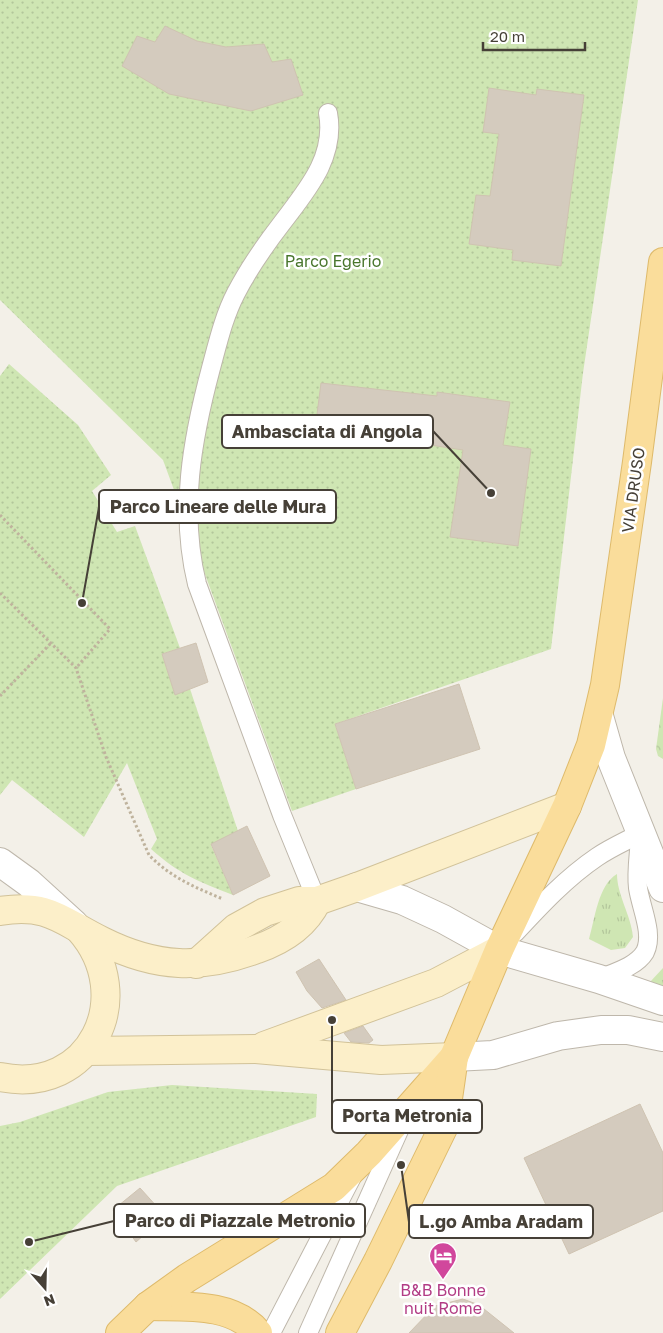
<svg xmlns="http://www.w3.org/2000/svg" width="663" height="1333" viewBox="0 0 663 1333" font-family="'Golos Text',sans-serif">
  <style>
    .grass { fill: url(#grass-tufts) }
    .forest { fill: url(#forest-crowns) }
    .park { fill: url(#park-dots) }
    .building { fill: #d4cbbe; stroke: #cfc3b1 }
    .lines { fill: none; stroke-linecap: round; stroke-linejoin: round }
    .service-casing { stroke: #beb7ab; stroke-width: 20 }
    .minor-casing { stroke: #beb7ab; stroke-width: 30 }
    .tertiary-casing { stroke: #beb7ab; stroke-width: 30 }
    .secondary-casing { stroke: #d1c299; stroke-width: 30 }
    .primary-casing { stroke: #deba6b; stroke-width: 30 }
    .path { stroke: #bfb39d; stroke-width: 3; stroke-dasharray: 2.5 2.5; stroke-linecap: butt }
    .service { stroke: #fff; stroke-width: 18 }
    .minor { stroke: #fff; stroke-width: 28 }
    .tertiary { stroke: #fff; stroke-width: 28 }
    .secondary { stroke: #fcefc9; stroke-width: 28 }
    .primary { stroke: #fadd9b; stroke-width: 28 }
    .labels { text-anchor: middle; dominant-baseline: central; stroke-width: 5; stroke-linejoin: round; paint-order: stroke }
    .park-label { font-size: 16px; fill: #49762d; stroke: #fff }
    .street-label { font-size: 16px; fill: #464037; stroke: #fff }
    .hotel-label { font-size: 16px; fill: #b23c85; stroke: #fff }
    .leader { fill: none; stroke: #464037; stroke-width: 2 }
    .callout-dot { fill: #464037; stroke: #fff; stroke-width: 2 }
    .callout { fill: #fff; stroke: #464037; stroke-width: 2 }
    .callout-label { font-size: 18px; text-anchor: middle; font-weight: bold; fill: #464037 }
  </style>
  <defs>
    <pattern id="grass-tufts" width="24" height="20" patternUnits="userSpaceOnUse" patternTransform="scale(1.25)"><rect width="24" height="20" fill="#cfe6b3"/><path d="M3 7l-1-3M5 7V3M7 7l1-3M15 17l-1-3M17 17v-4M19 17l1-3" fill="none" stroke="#b3c69b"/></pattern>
    <pattern id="forest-crowns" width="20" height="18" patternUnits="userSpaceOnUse" patternTransform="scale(1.25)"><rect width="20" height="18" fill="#cfe6b3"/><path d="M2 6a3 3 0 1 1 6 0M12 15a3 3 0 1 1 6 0" fill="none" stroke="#b3c69b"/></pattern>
    <pattern id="park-dots" width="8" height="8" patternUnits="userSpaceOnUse" patternTransform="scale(1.25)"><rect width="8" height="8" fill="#cfe6b3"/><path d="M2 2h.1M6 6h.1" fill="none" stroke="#b3c69b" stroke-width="1.8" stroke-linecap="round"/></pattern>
  </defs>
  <rect width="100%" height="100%" fill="#f3f0e8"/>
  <g class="grass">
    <path d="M617 874C617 895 631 915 633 937L625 948 611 950 589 939C595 919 598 885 617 874Z"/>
    <path d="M663 968V987L650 982Z"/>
  </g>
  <path class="forest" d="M663 698V759L658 756 656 749Z"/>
  <g class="park">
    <path d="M0 0H638L583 373 551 649 335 724 356 789 292 811 163 460 0 300Z"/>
    <path d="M9 364 78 425 111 475 92 491 117 532 135 526 180 648 162 654 175 694 190 689 238 831 211 845 233 895C199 882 179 874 151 849L157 839 127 763 84 837 12 780 0 795V376Z"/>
    <path d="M172 1085 317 1094 316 1117 117 1186 0 1299V1126L20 1122 108 1092Z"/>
  </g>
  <g class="building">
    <path d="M165 26 197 41 226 47 264 44 272 62 291 59 303 95 251 111 169 94 122 66 137 36 155 42Z"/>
    <path d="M489 88 536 95 537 89 584 95 561 266 512 260 513 250 469 244 476 195 490 196 499 134 483 132Z"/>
    <path d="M321 383 437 396V392L510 402 503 445 531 449 518 546 450 537 463 450 430 445V443L315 430Z"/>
    <path d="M196 643 208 682 175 695 162 654Z"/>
    <path d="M459 684 480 749 356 789 335 724Z"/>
    <path d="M247 826 270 876 233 895 211 844Z"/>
    <path d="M319 959 346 1000 322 1008 307 991 296 972Z"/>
    <path d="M363 1026 373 1040 369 1043 351 1042 344 1033Z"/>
    <path d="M640 1104 663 1153V1211L569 1254 524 1158Z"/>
    <path d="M140 1188 169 1220 152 1228 136 1242 113 1210Z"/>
    <path d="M463 1299 479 1305 514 1333H409L435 1306Z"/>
  </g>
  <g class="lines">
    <g class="service-casing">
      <g id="service">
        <path d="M317 901 282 815 197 584C179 511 192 439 211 368 218 342 224 316 236 293 249 268 265 245 282 223 307 190 336 157 328 113"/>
        <path d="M515 933C540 906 566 878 597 857 610 848 626 841 641 833"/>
        <path d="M599 979C613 973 636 967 645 952 654 934 641 908 638 888 636 872 639 855 640 838"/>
        <path d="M271 1333 352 1177"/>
        <path d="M308 1333 401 1126"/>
      </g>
    </g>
    <g class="minor-casing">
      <path id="minor" d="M357 887 402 900 443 919 499 950"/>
    </g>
    <g class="tertiary-casing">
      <g id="tertiary">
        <path d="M599 716 611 758 663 888"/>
        <path d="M0 862 29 883 74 924"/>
        <path d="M499 950 599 979 663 1001"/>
        <path d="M454 1057 493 1055 558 1036 601 1030H628L663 1037"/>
      </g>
    </g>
    <g class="secondary-casing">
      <g id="secondary">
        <path d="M0 911C49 903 61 921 102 941 156 968 201 970 257 949 283 940 305 926 317 901"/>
        <path d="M196 964 236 928 265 912 299 901H317L357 887 567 806"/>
        <path d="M264 1046 436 983 499 950"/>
        <path d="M86 1051 256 1049 381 1060 454 1057"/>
        <path d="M0 1077C91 1096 138 996 80 930"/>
      </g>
    </g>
    <g class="primary-casing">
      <g id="primary">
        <path d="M148 1306C185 1307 232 1302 258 1333"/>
        <path d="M120 1333 148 1306 187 1278 334 1187 369 1153 454 1057"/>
        <path d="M340 1333 378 1261 444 1126 454 1057 499 950 567 806 591 745 605 685 637 462 663 262"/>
      </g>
    </g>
    <g class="path">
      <path d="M0 515 110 629 76 668"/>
      <path d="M0 593 76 668 106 757 149 855C170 877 196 888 223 899"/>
      <path d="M0 696 51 643"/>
    </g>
    <use href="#service" class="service"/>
    <use href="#minor" class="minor"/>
    <use href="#tertiary" class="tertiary"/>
    <use href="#secondary" class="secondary"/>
    <use href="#primary" class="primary"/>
  </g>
  <defs>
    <g id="hotel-pin" transform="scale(1.4375)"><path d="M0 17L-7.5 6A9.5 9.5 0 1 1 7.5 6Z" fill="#d1479c" stroke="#fff"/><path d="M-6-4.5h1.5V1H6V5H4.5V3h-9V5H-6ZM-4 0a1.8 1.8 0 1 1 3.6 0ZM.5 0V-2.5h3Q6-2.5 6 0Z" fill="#fff"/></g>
  </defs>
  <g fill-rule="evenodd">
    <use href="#hotel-pin" x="443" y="1256"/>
  </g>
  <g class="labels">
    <g class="park-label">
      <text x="333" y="261">Parco Egerio</text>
    </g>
    <g class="street-label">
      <text transform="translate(633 490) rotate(-82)">VIA DRUSO</text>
    </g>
    <g class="hotel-label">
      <text x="443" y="1290">B&amp;B Bonne<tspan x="443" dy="18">nuit Rome</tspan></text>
    </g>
  </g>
  <path class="leader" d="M491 493L433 431M82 603L99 507M332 1020L332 1116M29 1242L114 1221M401 1165L409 1222"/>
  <g class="callout-dot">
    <circle cx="491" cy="493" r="5"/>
    <circle cx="82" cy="603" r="5"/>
    <circle cx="332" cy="1020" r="5"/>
    <circle cx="29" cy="1242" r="5"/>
    <circle cx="401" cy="1165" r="5"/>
  </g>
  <g class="callout">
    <rect x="222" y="415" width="211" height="33" rx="5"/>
    <rect x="99" y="490" width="237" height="33" rx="5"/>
    <rect x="332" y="1100" width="150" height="33" rx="5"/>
    <rect x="114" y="1204" width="251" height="33" rx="5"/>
    <rect x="409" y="1205" width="184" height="33" rx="5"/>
  </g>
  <g class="callout-label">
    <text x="327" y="438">Ambasciata di Angola</text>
    <text x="218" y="513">Parco Lineare delle Mura</text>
    <text x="407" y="1122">Porta Metronia</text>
    <text x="240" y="1227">Parco di Piazzale Metronio</text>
    <text x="501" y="1228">L.go Amba Aradam</text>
  </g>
  <g transform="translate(45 1288) rotate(160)" stroke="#ffffff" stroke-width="4" paint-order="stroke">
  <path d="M0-4L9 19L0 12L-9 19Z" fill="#464037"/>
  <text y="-8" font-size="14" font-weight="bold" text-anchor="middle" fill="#464037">N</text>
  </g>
  <path d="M483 42v8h102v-8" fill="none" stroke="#464037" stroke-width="2.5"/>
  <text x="490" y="42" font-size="15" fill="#464037" stroke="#ffffff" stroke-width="4" paint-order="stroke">20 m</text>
</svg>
